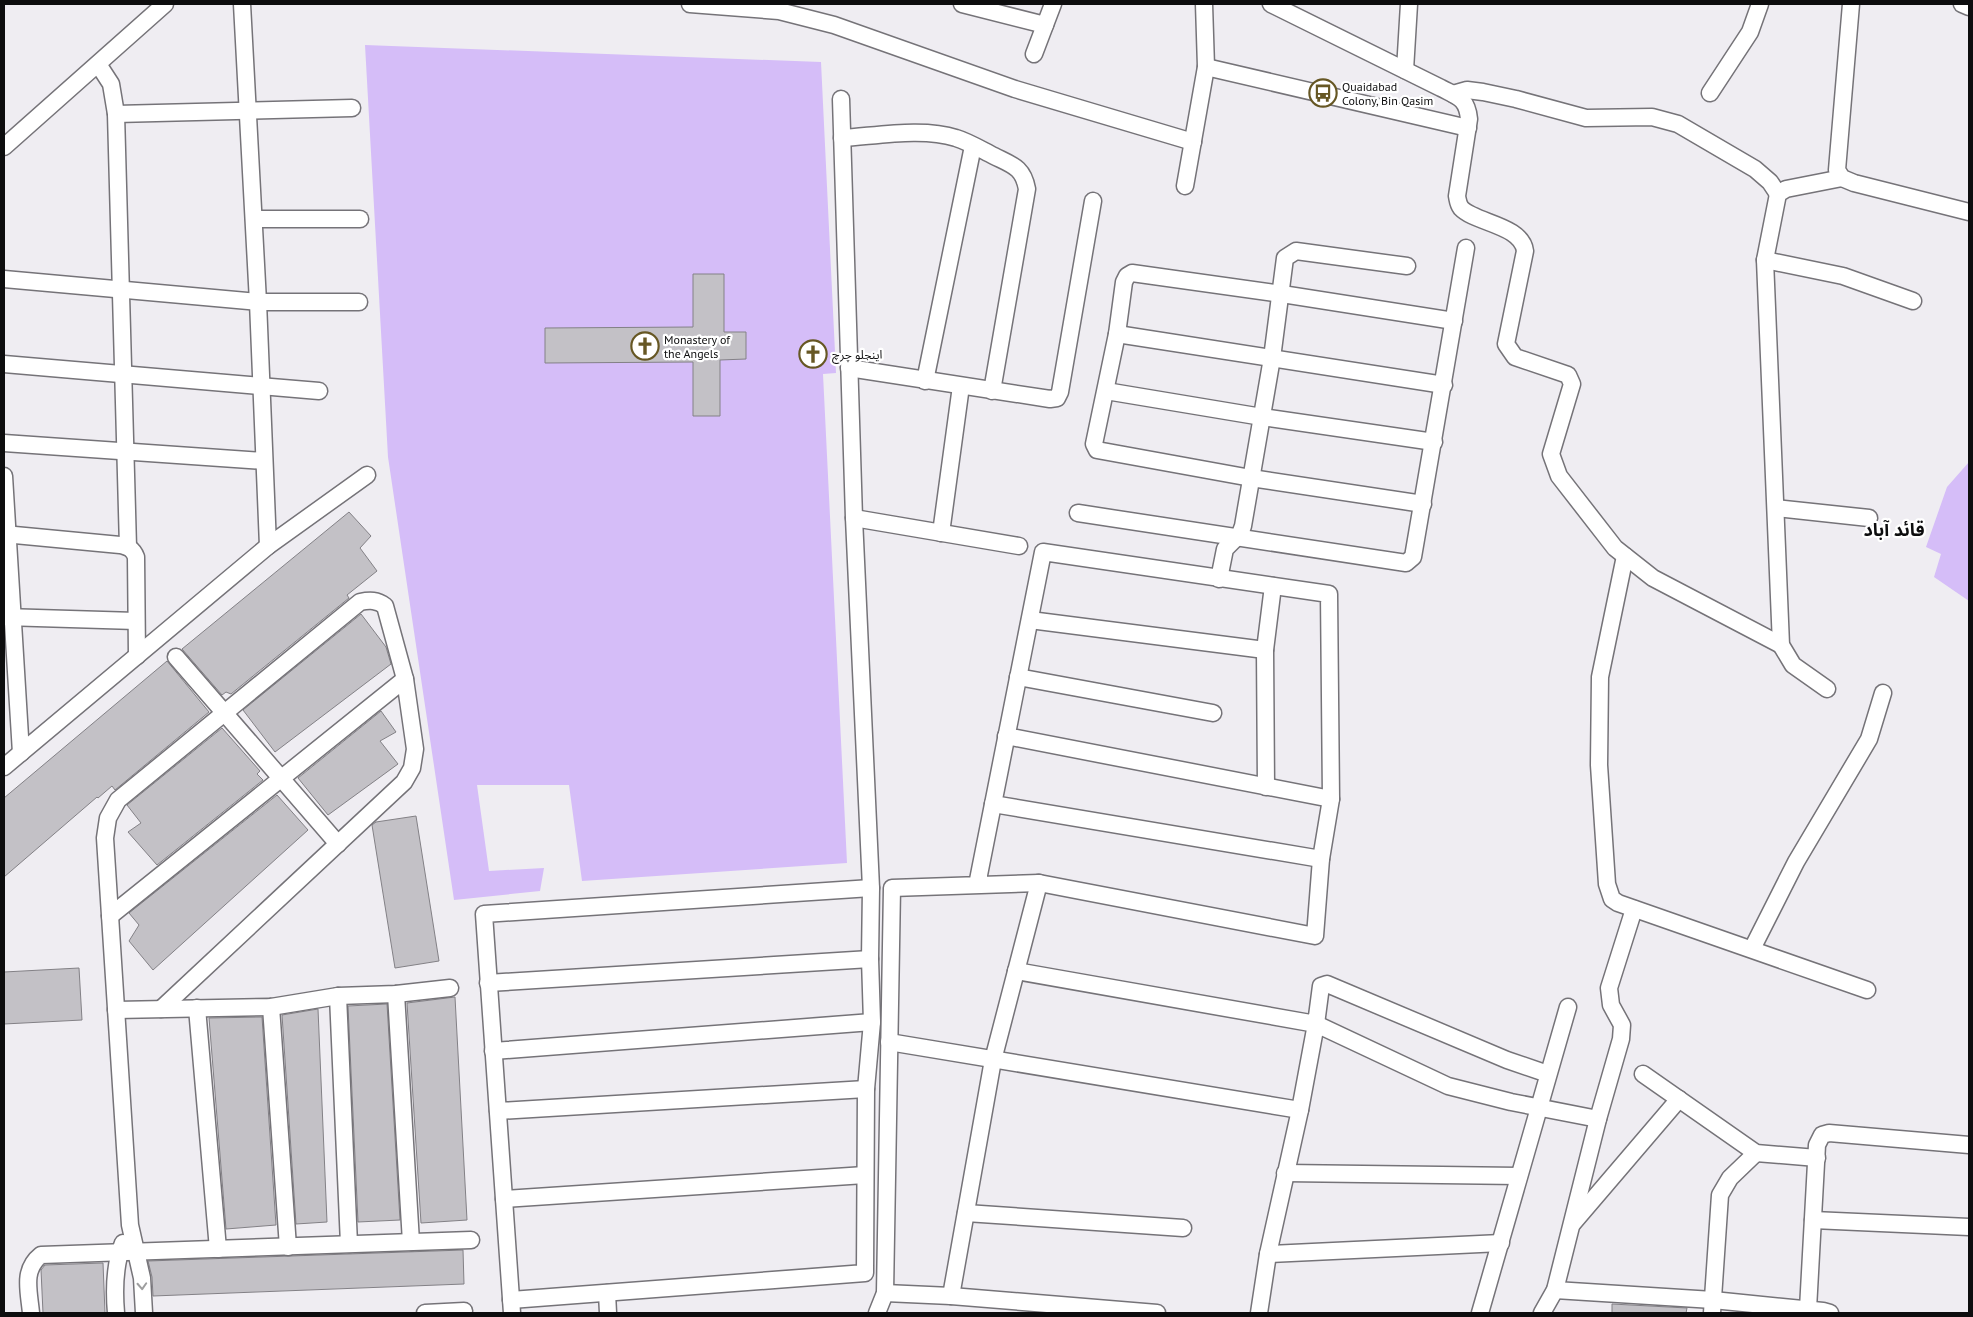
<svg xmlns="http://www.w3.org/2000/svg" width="1973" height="1317" viewBox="0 0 1973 1317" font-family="'PT Sans','Noto Sans Arabic',sans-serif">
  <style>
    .green { fill: #d5bdf8 }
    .building { fill: #c3c1c6; stroke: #838186 }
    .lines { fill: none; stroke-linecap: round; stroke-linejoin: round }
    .minor-casing { stroke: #757378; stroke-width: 19 }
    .minor { stroke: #fff; stroke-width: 16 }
    .oneway { stroke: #9e9e9f }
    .labels { text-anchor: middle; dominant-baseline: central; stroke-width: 4.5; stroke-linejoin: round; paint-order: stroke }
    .poi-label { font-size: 12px; fill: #0d0d0e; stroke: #fff; text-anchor: start }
    .district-label { font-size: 18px; font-weight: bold; fill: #0d0d0e; stroke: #fff }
  </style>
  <rect width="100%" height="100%" fill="#efedf2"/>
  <g class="green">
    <path d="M365 45 821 62 836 373 823 374 847 863 582 881 569 785H477L489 871 544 868 540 891 454 900 388 457Z"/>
    <path d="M1969 462V601L1934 577 1941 554 1926 547 1947 487Z"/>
  </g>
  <g class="building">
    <path d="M693 274H724V332H746V359L720 360V416H693V362L545 363V328L693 327Z"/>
    <path d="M349 512 371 536 360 548 377 571 347 595 349 598 231 694 226 692 222 695 182 649Z"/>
    <path d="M361 614 386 647 391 664 275 752 243 710Z"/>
    <path d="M167 661 209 712 115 790 112 786 98 798 97 797 4 877V798Z"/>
    <path d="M381 711 396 732 380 741 398 764 328 815 298 778Z"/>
    <path d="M222 728 260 771 257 774 263 780 157 865 128 832 141 823 127 805Z"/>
    <path d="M277 795 308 830 153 970 129 941 139 925 129 913Z"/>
    <path d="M416 816 439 961 395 968 372 825 376 822Z"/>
    <path d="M79 968 82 1020 4 1024V972Z"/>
    <path d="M455 997 467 1220 421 1223 407 1003Z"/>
    <path d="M387 1004 400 1220 358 1222 348 1006Z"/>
    <path d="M318 1009 327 1222 296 1224 282 1015Z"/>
    <path d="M262 1017 276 1225 226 1229 209 1018Z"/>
    <path d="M463 1250 464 1284 153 1296 152 1277 148 1261Z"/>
    <path d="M103 1263 105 1313H43L41 1270 45 1265Z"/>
    <path d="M1612 1304 1687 1308 1686 1313H1612Z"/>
  </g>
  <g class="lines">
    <g class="minor-casing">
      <g id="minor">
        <path d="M242 4 258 302 268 546"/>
        <path d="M690 4 779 11 834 25 1015 89 1193 142"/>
        <path d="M962 4 1045 25"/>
        <path d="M1271 4 1441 88C1458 97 1467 98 1469 119L1457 196C1458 201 1458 204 1461 208 1475 223 1522 225 1525 251L1506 344 1515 357 1568 375 1572 384 1551 454 1559 476 1615 548 1653 578 1781 645"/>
        <path d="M1851 4 1837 170 1842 178 1854 183 1969 212"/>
        <path d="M1962 4 1969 7"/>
        <path d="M1034 54 1053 4"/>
        <path d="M98 64 111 84 116 114 128 547"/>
        <path d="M1206 67 1468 128"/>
        <path d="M1405 70 1409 4"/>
        <path d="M1710 93 1750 32 1760 4"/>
        <path d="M1453 94 1467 90 1483 92 1516 99 1586 118 1652 117 1678 124 1755 169 1770 182 1778 194"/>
        <path d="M116 114 352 108"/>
        <path d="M842 138C876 136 923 127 956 138 969 142 982 150 994 156 1012 165 1023 167 1027 189L992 391"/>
        <path d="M4 147 165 4"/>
        <path d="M1185 186 1206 67 1204 4"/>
        <path d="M254 219H360"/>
        <path d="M1765 260 1843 276 1913 301"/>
        <path d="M4 279 258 302H359"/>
        <path d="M1117 334 1444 385"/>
        <path d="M4 364 319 391"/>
        <path d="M849 368 1050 399 1057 398 1060 392 1093 201"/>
        <path d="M925 381 973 146"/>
        <path d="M1106 391 1262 417 1434 442"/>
        <path d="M4 443 264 461"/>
        <path d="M4 476 21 753"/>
        <path d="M1423 504 1251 478 1097 450 1094 444 1117 334 1124 282 1127 276 1132 273 1282 294 1454 321"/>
        <path d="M1776 508 1869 518"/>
        <path d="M1078 513 1406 563 1413 557 1466 248"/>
        <path d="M854 518 1019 546"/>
        <path d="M941 533 961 386"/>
        <path d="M4 534 120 545C129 547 133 549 136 557L137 656"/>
        <path d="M1625 556 1600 677 1599 765 1607 884 1612 899 1618 903 1867 990"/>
        <path d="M1219 579 1225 549 1240 534 1243 526 1272 358 1285 258 1296 251 1407 266"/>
        <path d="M4 617 136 621"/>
        <path d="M1030 620 1265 650"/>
        <path d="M176 657 338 844"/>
        <path d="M1018 677 1213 713"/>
        <path d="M1827 689 1793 665 1781 645 1765 260 1778 194 1786 189 1842 178"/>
        <path d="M1006 736 1331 799"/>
        <path d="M4 767 268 546 367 475"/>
        <path d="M1266 787 1265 650 1273 586"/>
        <path d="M993 804 1321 859"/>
        <path d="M110 916 405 679"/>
        <path d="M1752 949 1796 862 1869 739 1883 693"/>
        <path d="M1016 971 1316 1024 1321 986 1327 984 1507 1060 1548 1074"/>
        <path d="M488 983 870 959"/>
        <path d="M396 994 411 1242"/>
        <path d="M338 996 349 1244"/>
        <path d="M271 1007 288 1247"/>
        <path d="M197 1008 218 1249"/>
        <path d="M116 1010 271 1007 338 996 396 994 450 988"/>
        <path d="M889 1042 1300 1110"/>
        <path d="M493 1051 872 1022"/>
        <path d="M1643 1074 1756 1153 1817 1158"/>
        <path d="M498 1111 866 1089"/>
        <path d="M1285 1173 1519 1176"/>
        <path d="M504 1199 865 1175"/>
        <path d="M966 1213 1183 1228"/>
        <path d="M1813 1220 1969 1227"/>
        <path d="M1573 1223 1679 1099"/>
        <path d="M1268 1254 1501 1243"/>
        <path d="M1555 1290 1713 1300 1823 1311 1830 1313"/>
        <path d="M607 1293 608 1313"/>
        <path d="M885 1293 951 1296 1157 1313"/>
        <path d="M951 1296 993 1060 1039 883"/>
        <path d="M511 1300 865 1273 866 1089 872 1022 870 959 871 888 854 518 841 99"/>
        <path d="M1808 1309 1817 1145 1822 1135 1829 1133 1969 1145"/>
        <path d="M31 1313C29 1291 22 1270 41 1255L471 1240"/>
        <path d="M116 1313C114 1290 114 1266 123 1243"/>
        <path d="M144 1313 142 1278 130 1225 105 838 108 818 118 800 360 602C370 600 377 600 385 606L405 679 415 749 412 768 404 782 161 1009"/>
        <path d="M425 1313 464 1311"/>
        <path d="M512 1313 484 914 871 888"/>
        <path d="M877 1313 885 1293 892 888 1039 883 1315 936 1321 859 1331 799 1329 594 1043 552 977 885"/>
        <path d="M1259 1313 1268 1254 1300 1110 1316 1024 1448 1086 1511 1102 1598 1119"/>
        <path d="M1480 1313 1568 1007"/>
        <path d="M1542 1313 1555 1290 1598 1119 1621 1039 1622 1025 1611 1005 1609 988 1634 909"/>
        <path d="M1712 1313 1720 1195 1730 1178 1756 1153"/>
      </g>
    </g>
    <use href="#minor" class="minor"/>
  </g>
  <defs><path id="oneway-chevron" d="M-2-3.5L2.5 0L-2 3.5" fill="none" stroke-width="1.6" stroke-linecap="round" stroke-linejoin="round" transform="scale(1.25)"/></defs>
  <use class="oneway" href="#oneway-chevron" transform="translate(142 1286) rotate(87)"/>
  <defs>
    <g id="bus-ring" transform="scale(1.4375)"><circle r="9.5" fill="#fff" stroke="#665724" stroke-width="1.5"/><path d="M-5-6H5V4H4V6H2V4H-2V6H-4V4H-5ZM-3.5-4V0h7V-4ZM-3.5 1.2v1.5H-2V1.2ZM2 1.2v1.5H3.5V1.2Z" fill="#665724"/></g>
    <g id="church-ring" transform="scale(1.4375)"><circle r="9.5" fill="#fff" stroke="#665724" stroke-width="1.5"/><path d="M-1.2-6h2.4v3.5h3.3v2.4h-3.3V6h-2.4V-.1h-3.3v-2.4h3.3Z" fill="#665724"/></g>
  </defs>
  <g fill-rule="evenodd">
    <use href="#bus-ring" x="1323" y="93"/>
    <use href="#church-ring" x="645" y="346"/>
    <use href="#church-ring" x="813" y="354"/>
  </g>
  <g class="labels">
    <g class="poi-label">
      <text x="1342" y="86">Quaidabad<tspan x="1342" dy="14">Colony, Bin Qasim</tspan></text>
      <text x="664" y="339">Monastery of<tspan x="664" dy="14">the Angels</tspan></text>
      <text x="832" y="354">اینجلو چرچ</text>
    </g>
    <g class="district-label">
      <text x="1894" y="529">قائد آباد</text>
    </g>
  </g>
  <rect width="1973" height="1317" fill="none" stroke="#0d0d0e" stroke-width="10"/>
</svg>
